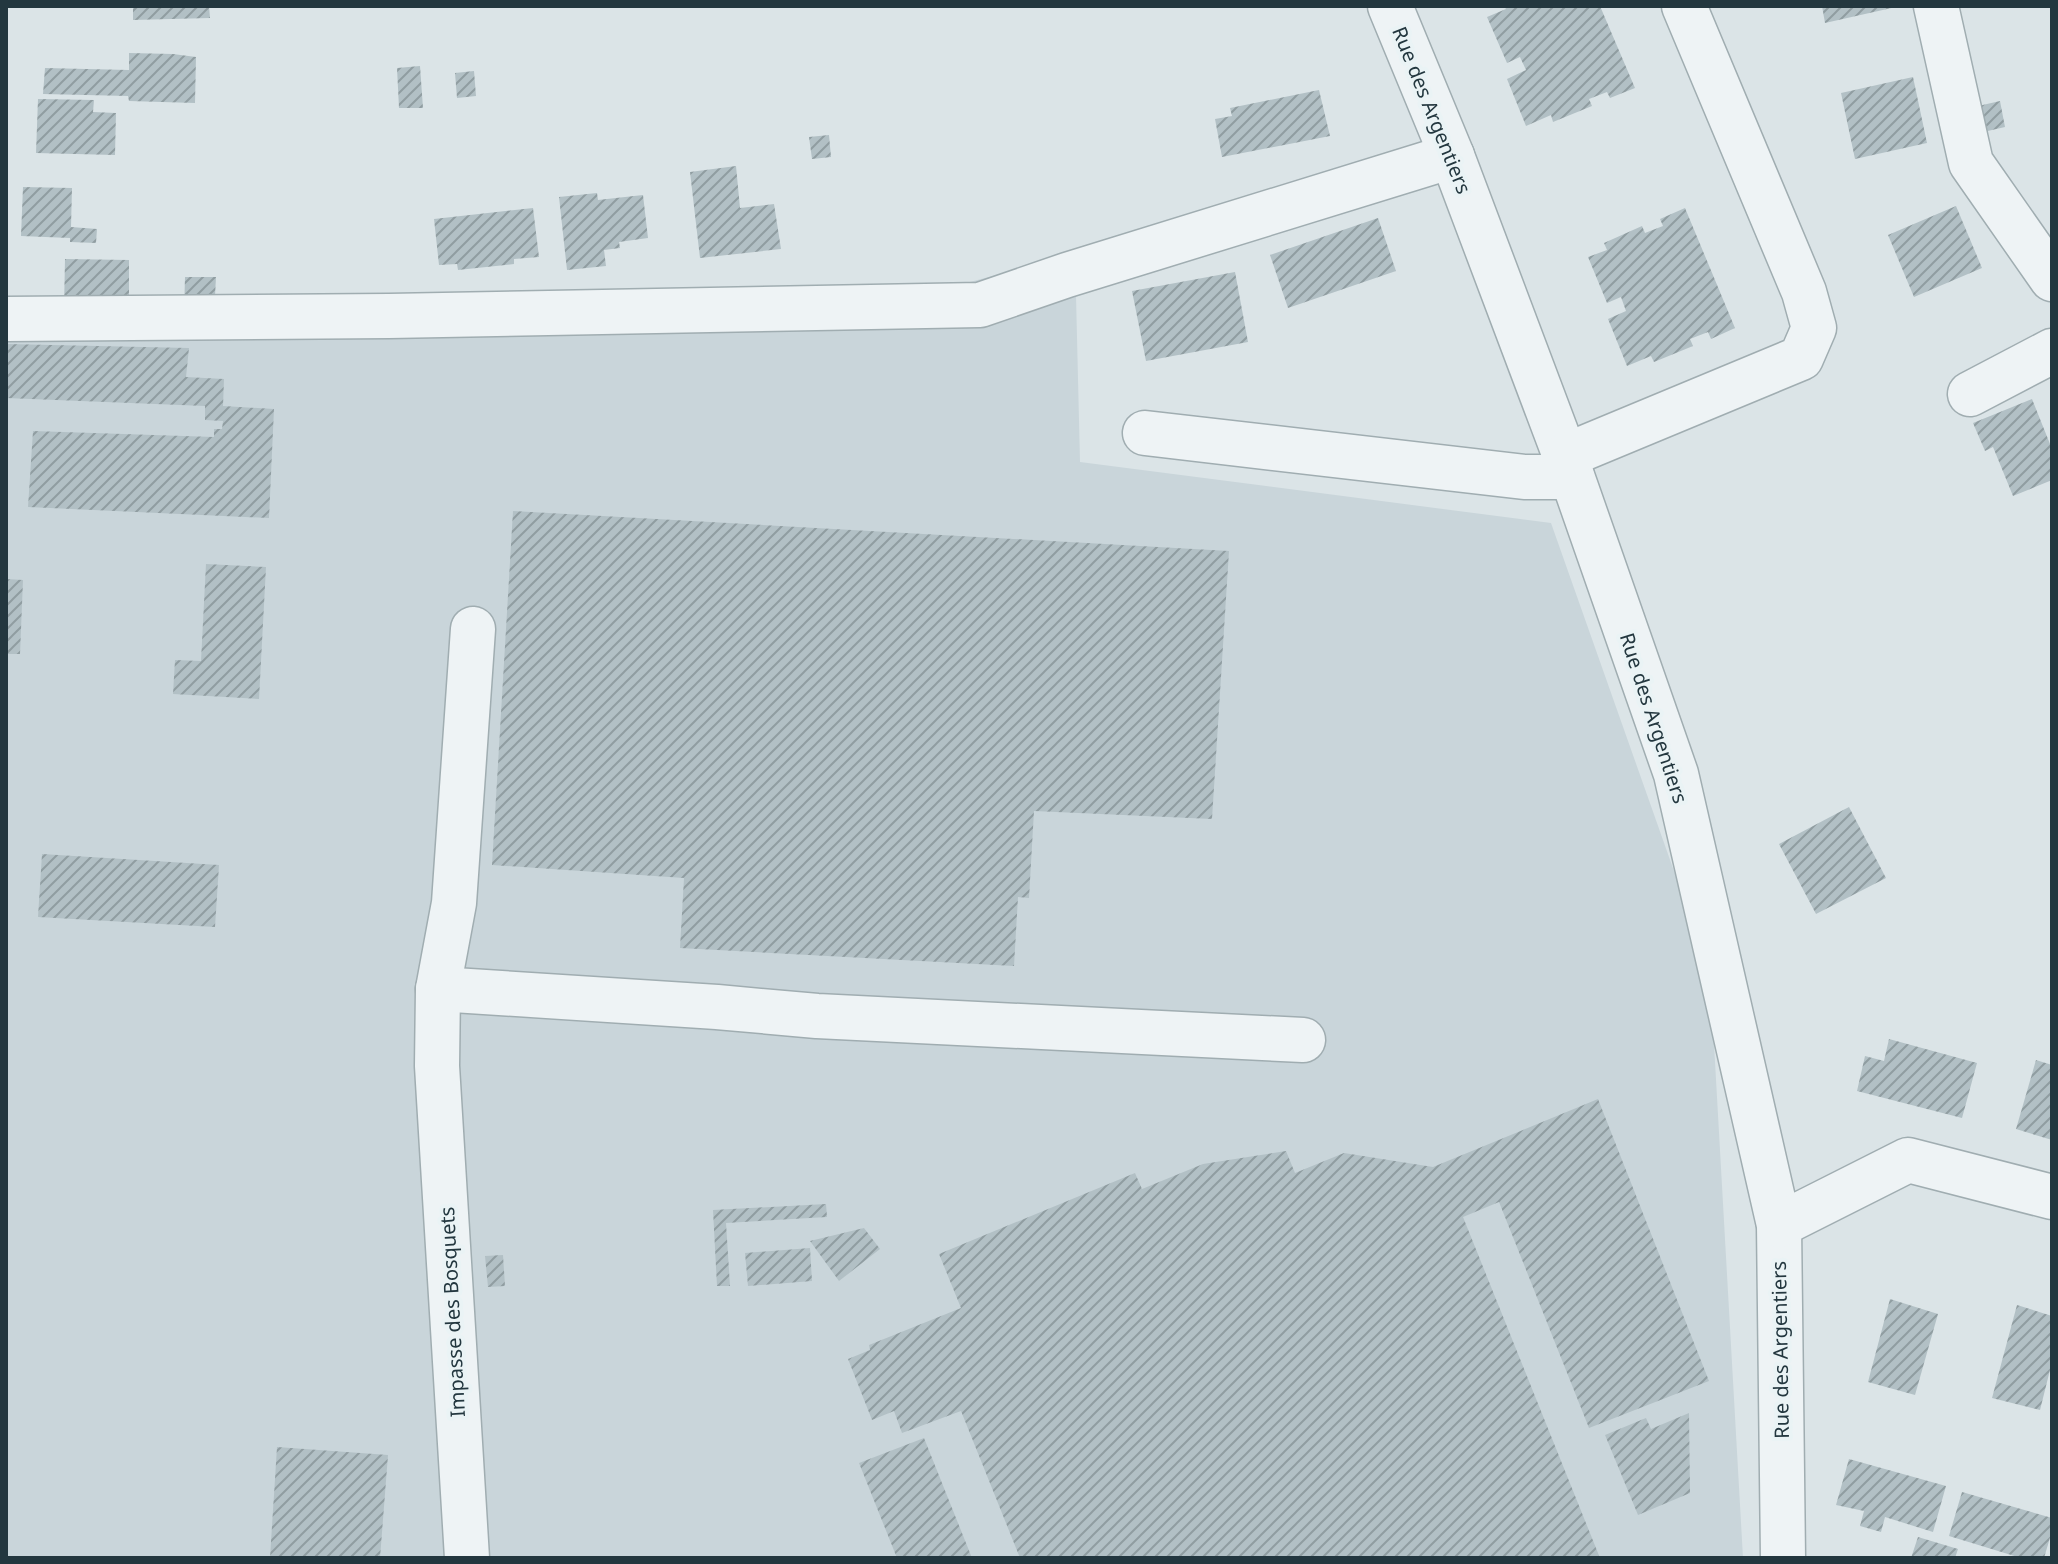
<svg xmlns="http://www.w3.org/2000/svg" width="2058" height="1564" viewBox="0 0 2058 1564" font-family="'Noto Sans',sans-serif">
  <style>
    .built { fill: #c9d5da }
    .building { fill: url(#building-hatch) }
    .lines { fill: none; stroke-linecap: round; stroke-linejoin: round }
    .minor-casing { stroke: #a0adb1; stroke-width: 47 }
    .minor { stroke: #eef3f5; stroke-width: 44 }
    .labels { text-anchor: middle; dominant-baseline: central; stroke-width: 8; stroke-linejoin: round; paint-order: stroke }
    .street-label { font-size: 20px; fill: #23373f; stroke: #eaf3f5 }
  </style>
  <defs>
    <pattern id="building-hatch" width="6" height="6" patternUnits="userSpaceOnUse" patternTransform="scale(2)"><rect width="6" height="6" fill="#b2c0c5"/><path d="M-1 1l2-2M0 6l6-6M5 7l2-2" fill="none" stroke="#909da1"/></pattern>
  </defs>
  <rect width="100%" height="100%" fill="#dbe4e7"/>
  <path class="built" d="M1075 254 1080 462 1551 523 1710 973 1743 1558H6V333L936 291Z"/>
  <g class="building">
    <path d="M133 6H209L210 18 133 20Z"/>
    <path d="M1504 6H1600L1635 88 1610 98 1607 92 1589 99 1592 106 1553 122 1551 115 1526 126 1507 79 1526 70 1520 57 1507 63 1487 17 1506 9Z"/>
    <path d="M1822 6H1896V7L1825 23Z"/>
    <path d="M129 53 173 54 196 57 195 103 129 101 128 96 43 94 45 68 129 70Z"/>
    <path d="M420 66 423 108H399L397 68Z"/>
    <path d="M474 71 476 96 457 98 455 73Z"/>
    <path d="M1913 77 1927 143 1855 159 1841 93Z"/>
    <path d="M1319 90 1330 136 1222 157 1215 119 1232 116 1230 108Z"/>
    <path d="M38 99 94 100 93 112 116 113 115 155 36 153Z"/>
    <path d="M2000 101 2005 127 1979 133 1974 107Z"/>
    <path d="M829 135 831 157 812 159 809 137Z"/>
    <path d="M736 166 740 208 774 204 781 249 700 258 690 172Z"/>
    <path d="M23 187 72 188 71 227 97 229 96 243 70 242V238L21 236Z"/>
    <path d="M597 193 598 200 643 195 648 238 619 242 620 248 604 250 606 266 567 270 559 197Z"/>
    <path d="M1956 206 1982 268 1914 297 1888 235Z"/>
    <path d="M533 208 539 257 514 259V264L458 270 457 264 439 265 434 219Z"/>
    <path d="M1685 208 1735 328 1711 339 1708 332 1690 339 1693 346 1654 362 1651 356 1627 366 1608 319 1626 311 1621 297 1607 303 1588 257 1607 250 1604 243 1642 226 1645 233 1663 226 1660 219Z"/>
    <path d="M1378 218 1396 271 1288 308 1270 255Z"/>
    <path d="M65 259 129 260V312L64 309Z"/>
    <path d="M1235 272 1248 342 1146 361 1132 291Z"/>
    <path d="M185 277H216L214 315 184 314Z"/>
    <path d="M6 344 189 348 186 377 224 379 223 406 274 409 269 518 28 507 33 431 214 437V429H222L223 421 205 420V406L6 398Z"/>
    <path d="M2032 399 2052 449V480L2013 496 1993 447 1985 451 1973 423Z"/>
    <path d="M513 511 1229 551 1212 819 1034 811 1029 898 1018 897 1014 966 680 948 684 878 492 865Z"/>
    <path d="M206 564 266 567 259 699 173 694 175 660 201 661Z"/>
    <path d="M6 579 23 580 20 654H6Z"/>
    <path d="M1849 807 1886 878 1816 914 1779 844Z"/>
    <path d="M42 854 219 865 215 927 38 917Z"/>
    <path d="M1889 1039 1977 1063 1962 1118 1857 1091 1865 1056 1884 1061Z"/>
    <path d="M2036 1060 2052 1065V1140L2016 1129Z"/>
    <path d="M1598 1099 1709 1381 1589 1428 1499 1202 1463 1217 1600 1558H1020L961 1411 902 1433 894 1411 872 1420 848 1359 870 1350 869 1345 961 1308 939 1254 1135 1173 1142 1189 1203 1164 1286 1151 1295 1173 1344 1153 1433 1167Z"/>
    <path d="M826 1204 827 1217 726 1223 730 1286H717L713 1210Z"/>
    <path d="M864 1228 880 1249 839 1281 810 1241Z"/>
    <path d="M810 1248 812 1281 748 1286 745 1253Z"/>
    <path d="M503 1255 505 1286 488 1287 485 1256Z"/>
    <path d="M1890 1299 1938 1314 1915 1395 1868 1382Z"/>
    <path d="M2017 1305 2052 1316V1362L2040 1410 1992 1398Z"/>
    <path d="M1689 1413 1690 1493 1638 1515 1605 1435 1646 1418 1651 1429Z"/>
    <path d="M924 1438 972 1558H897L859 1463Z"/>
    <path d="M277 1447 388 1455 380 1558H270Z"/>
    <path d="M1849 1459 1946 1486 1933 1532 1885 1517 1881 1532 1860 1526 1864 1511 1836 1505Z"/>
    <path d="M1962 1492 2052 1518V1531L2044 1558H2021L1949 1536Z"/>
    <path d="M1918 1537 1958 1549 1955 1558H1911Z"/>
  </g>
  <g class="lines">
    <g class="minor-casing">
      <g id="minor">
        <path d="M1390 6 1452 156 1565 456 1676 774 1779 1225 1783 1558"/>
        <path d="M1936 6 1971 163 2052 279"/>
        <path d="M6 319 389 316 980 305 1067 275 1452 156"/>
        <path d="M1970 394 2052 351"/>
        <path d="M1145 433 1524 477H1572"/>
        <path d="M1565 456 1801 358 1814 328 1804 292 1684 6"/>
        <path d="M438 989 717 1007 817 1016 1303 1040"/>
        <path d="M1779 1225 1908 1160 2052 1197"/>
        <path d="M467 1558 437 1066 438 989 454 903 473 629"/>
      </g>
    </g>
    <use href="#minor" class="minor"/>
  </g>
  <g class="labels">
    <g class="street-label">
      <text transform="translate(1432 110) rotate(68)">Rue des Argentiers</text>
      <text transform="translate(1654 718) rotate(72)">Rue des Argentiers</text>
      <text transform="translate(452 1312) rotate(-93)">Impasse des Bosquets</text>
      <text transform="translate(1780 1350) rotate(-91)">Rue des Argentiers</text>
    </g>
  </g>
  <rect width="2058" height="1564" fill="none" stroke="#23373f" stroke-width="16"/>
</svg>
